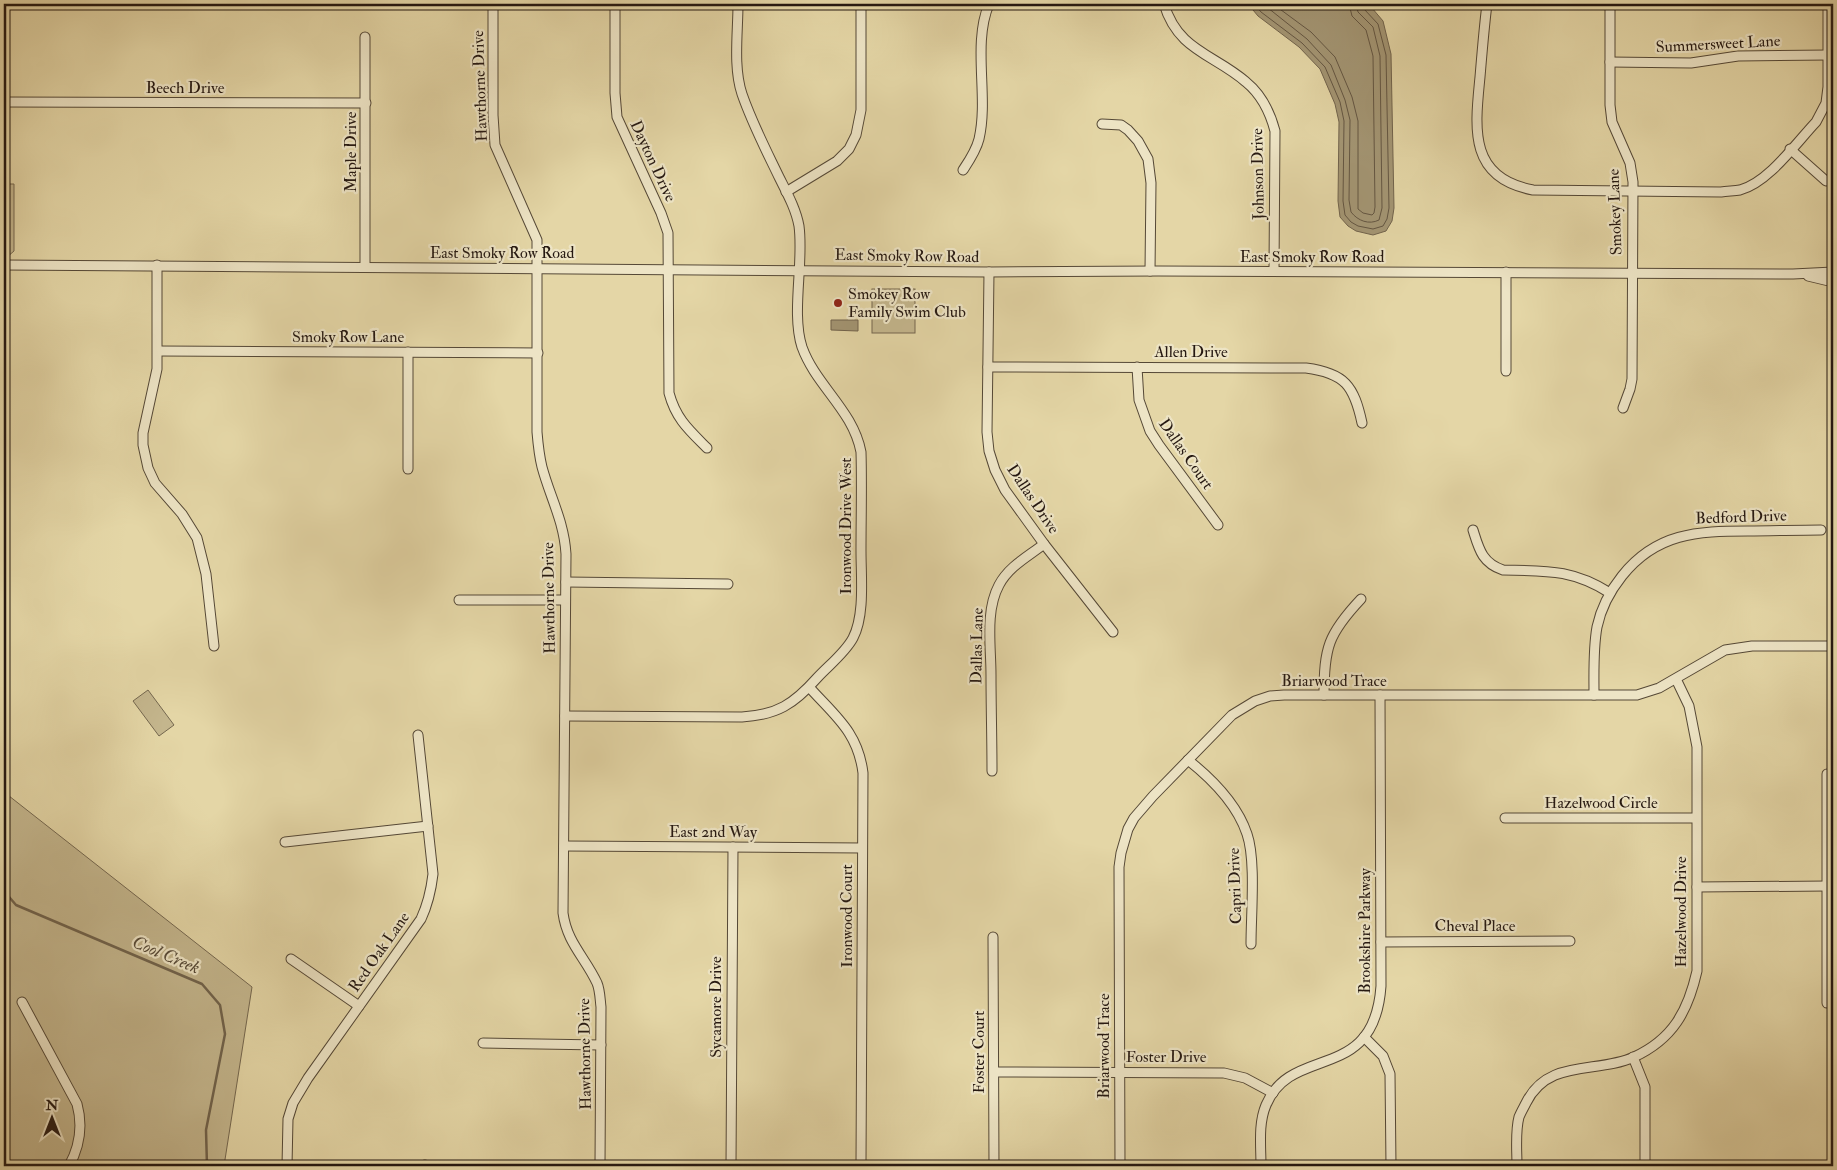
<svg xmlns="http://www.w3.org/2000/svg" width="1837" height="1170" viewBox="0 0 1837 1170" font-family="'IM FELL Double Pica',serif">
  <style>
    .green { fill: #c4b68d; stroke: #74674f }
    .water { fill: #a39573; stroke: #71634c }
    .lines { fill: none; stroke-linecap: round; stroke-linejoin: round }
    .shore { stroke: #645642; stroke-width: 1 }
    .stream { stroke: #71634c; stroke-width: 2.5 }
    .minor-casing { stroke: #554836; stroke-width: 11 }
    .minor { stroke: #ede4c5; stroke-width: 9 }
    .poi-dot { fill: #8f2418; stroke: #ede4c5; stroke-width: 2 }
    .labels { text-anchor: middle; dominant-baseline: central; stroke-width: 4.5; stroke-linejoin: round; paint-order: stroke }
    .street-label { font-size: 16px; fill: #251811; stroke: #ede4c5 }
    .poi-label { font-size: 16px; fill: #251811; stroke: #ede4c5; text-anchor: start }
    .water-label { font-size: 18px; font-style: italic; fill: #574a38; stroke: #ede4c5 }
  </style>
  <rect width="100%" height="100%" fill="#e4d6a6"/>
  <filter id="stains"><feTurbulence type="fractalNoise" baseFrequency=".004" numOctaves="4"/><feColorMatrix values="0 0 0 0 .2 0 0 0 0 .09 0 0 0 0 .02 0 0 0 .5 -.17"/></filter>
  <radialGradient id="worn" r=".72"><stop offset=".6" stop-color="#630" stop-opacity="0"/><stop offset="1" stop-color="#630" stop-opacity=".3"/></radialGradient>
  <g class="green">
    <path d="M4 184H14V251L6 258 4 257Z"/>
    <rect x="872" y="289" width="43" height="44"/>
    <path d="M148 690 174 725 159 736 133 701Z"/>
    <path d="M4 792 252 987 224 1166H4Z"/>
  </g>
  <g class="water">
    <path d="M1248 4H1364L1372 8 1383 21 1391 54 1394 208 1392 221 1386 231 1373 235 1356 231 1348 226 1340 217 1338 201 1339 122 1335 104 1320 69 1299 47 1258 16Z"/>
    <path d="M831 320H858V331L831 330Z"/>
  </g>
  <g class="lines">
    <g class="shore">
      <path d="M1254 4 1261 12 1302 43 1325 67 1340 102 1344 121 1343 201 1345 215 1351 222 1358 226 1373 229 1383 226 1387 219 1389 208 1386 55 1378 24 1364 9 1363 4"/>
      <path d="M1263 4 1307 39 1331 65 1345 100 1350 120 1349 200 1351 212C1358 221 1369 225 1379 220L1382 208 1380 56 1373 27 1358 12 1356 4"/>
      <path d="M1273 4 1311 32 1335 57 1352 97 1358 121V209L1363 213 1372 215 1374 213 1375 207 1373 56 1366 30 1352 16 1349 4"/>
    </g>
    <path class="stream" d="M4 891 16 905 202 984 220 1005 225 1034 206 1130 207 1166"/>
    <g class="minor-casing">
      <g id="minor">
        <path d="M493 4V115L495 145 537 240V432C538 444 539 455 542 467 550 497 564 521 566 554L563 913C567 943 585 957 597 983 600 990 600 999 601 1007L600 1166"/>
        <path d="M615 4V93L617 117 661 213 668 233 669 393C676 419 689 430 707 448"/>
        <path d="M1164 4C1178 51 1214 54 1246 82 1262 95 1270 112 1275 131L1274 271"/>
        <path d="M1487 4C1484 28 1482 53 1480 77 1475 128 1468 178 1533 190L1721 192C1727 191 1734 191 1740 190 1769 182 1796 143 1816 122L1826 103 1828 87V4"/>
        <path d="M1610 4V105L1612 122 1630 163 1633 182 1632 379 1630 389 1623 408"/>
        <path d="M365 37V267"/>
        <path d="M1610 62 1691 63 1738 56 1828 55"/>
        <path d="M4 102 366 103"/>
        <path d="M1102 124 1121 125 1128 130 1138 141 1148 159 1151 183 1150 271"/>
        <path d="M1790 149 1826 181"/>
        <path d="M963 170C969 161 976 151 979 139 989 96 972 45 989 4"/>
        <path d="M786 192 837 161 849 149 856 135 861 110V4"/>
        <path d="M4 265 989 272 1158 271 1793 274 1833 272"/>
        <path d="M157 265V369L143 433V445L148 468 155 483 182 514 197 538 206 574 214 646"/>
        <path d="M989 272 987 432 989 451 995 470 1005 490 1044 544 1113 632"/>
        <path d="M1506 272V371"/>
        <path d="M1808 276 1833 282"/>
        <path d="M158 351 538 353"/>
        <path d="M988 367 1306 368C1345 373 1354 386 1362 423"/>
        <path d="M1137 367 1139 400 1150 431 1159 445 1218 525"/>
        <path d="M408 469V352"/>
        <path d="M1473 530C1479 549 1482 563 1503 570 1546 571 1572 569 1610 593"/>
        <path d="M566 582 728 584"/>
        <path d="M459 600H565"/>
        <path d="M809 687C835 716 858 732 863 773L861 1163"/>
        <path d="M1324 695C1324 648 1328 634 1361 599"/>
        <path d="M1594 695C1594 673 1593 649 1597 627 1601 608 1610 591 1622 576 1656 533 1697 531 1748 531 1772 531 1796 530 1821 530"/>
        <path d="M565 716 742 717C777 715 794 704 817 678 829 665 845 653 853 638 865 615 861 577 861 551 861 518 862 485 861 452 853 410 816 386 802 347 791 313 804 263 799 226 796 209 787 193 779 177 766 150 752 123 742 94 733 67 738 33 738 4"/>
        <path d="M1188 760C1212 779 1237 804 1247 834 1256 860 1251 914 1251 944"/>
        <path d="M992 771C992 739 991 707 991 675 991 646 985 611 999 585 1009 566 1029 556 1044 544"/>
        <path d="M1827 774V1003"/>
        <path d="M1505 818H1696"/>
        <path d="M285 842 428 826"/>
        <path d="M564 846 862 848"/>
        <path d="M1697 887 1827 886"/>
        <path d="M993 937 994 1166"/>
        <path d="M1381 942 1570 941"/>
        <path d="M291 959 359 1006"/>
        <path d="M22 1002 77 1104C83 1126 80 1146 69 1166"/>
        <path d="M1364 1037 1383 1056 1390 1074 1391 1166"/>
        <path d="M483 1043 601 1045"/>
        <path d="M1633 1057 1645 1087V1166"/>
        <path d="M994 1072 1224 1073 1245 1078 1273 1093"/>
        <path d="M425 1165 427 1166"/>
        <path d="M287 1166 288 1119 293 1103 308 1078 421 919C428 904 431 891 433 874L418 735"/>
        <path d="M731 1166 733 847"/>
        <path d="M1120 1166 1119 867 1121 853 1128 829 1134 818 1153 796 1232 715 1255 701 1270 696 1284 695H1637L1659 688 1725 650 1752 646H1833"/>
        <path d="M1261 1166C1261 1146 1258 1124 1266 1105 1292 1043 1374 1085 1381 986L1380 695"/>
        <path d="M1517 1166C1517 1150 1515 1132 1519 1117 1521 1112 1524 1107 1526 1103 1548 1058 1597 1074 1634 1057 1673 1039 1688 1011 1697 971V747L1689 706 1676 679"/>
      </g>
    </g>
    <use href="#minor" class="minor"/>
  </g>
  <circle class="poi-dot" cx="838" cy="303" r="5"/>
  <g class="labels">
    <g class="street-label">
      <text transform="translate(1718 44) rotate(-3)">Summersweet Lane</text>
      <text transform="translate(480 86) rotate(-92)">Hawthorne Drive</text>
      <text x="185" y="88">Beech Drive</text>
      <text transform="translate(351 152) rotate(-90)">Maple Drive</text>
      <text transform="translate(653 161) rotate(65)">Dayton Drive</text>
      <text transform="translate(1258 174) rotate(-91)">Johnson Drive</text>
      <text transform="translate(1615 212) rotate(-92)">Smokey Lane</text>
      <text x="502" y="253">East Smoky Row Road</text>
      <text transform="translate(907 256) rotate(1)">East Smoky Row Road</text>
      <text x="1312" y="257">East Smoky Row Road</text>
      <text x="348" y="337">Smoky Row Lane</text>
      <text x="1191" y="352">Allen Drive</text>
      <text transform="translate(1186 454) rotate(55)">Dallas Court</text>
      <text transform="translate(1033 499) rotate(56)">Dallas Drive</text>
      <text transform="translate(1741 517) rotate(-2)">Bedford Drive</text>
      <text transform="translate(846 526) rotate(-90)">Ironwood Drive West</text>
      <text transform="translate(549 598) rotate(-91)">Hawthorne Drive</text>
      <text transform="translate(977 646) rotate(-89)">Dallas Lane</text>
      <text x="1334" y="681">Briarwood Trace</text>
      <text x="1601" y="803">Hazelwood Circle</text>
      <text x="713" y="832">East 2nd Way</text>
      <text transform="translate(1235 886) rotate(-92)">Capri Drive</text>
      <text transform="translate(1681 912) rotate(-90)">Hazelwood Drive</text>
      <text transform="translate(847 916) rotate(-90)">Ironwood Court</text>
      <text x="1475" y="926">Cheval Place</text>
      <text transform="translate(1365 931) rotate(-90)">Brookshire Parkway</text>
      <text transform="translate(379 952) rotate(-55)">Red Oak Lane</text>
      <text transform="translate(716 1007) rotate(-90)">Sycamore Drive</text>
      <text transform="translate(1104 1046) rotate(-90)">Briarwood Trace</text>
      <text transform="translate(979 1052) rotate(-90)">Foster Court</text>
      <text transform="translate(585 1054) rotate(-91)">Hawthorne Drive</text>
      <text x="1166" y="1057">Foster Drive</text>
    </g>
    <g class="poi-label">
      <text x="848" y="294">Smokey Row<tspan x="848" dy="18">Family Swim Club</tspan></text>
    </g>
    <g class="water-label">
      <text transform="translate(166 955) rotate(23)">Cool Creek</text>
    </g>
  </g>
  <rect width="1837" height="1170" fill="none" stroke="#e4d6a6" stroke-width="20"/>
  <rect x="5" y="5" width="1827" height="1160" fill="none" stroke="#251811" stroke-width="2.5"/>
  <rect x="10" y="10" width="1817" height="1150" fill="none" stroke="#251811"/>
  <g transform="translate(52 1118)" stroke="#ede4c5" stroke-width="4" paint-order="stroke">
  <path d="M0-4L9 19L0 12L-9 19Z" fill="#251811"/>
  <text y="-8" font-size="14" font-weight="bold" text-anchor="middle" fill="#251811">N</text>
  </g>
  <rect width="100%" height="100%" filter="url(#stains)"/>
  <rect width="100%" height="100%" fill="url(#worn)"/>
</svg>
